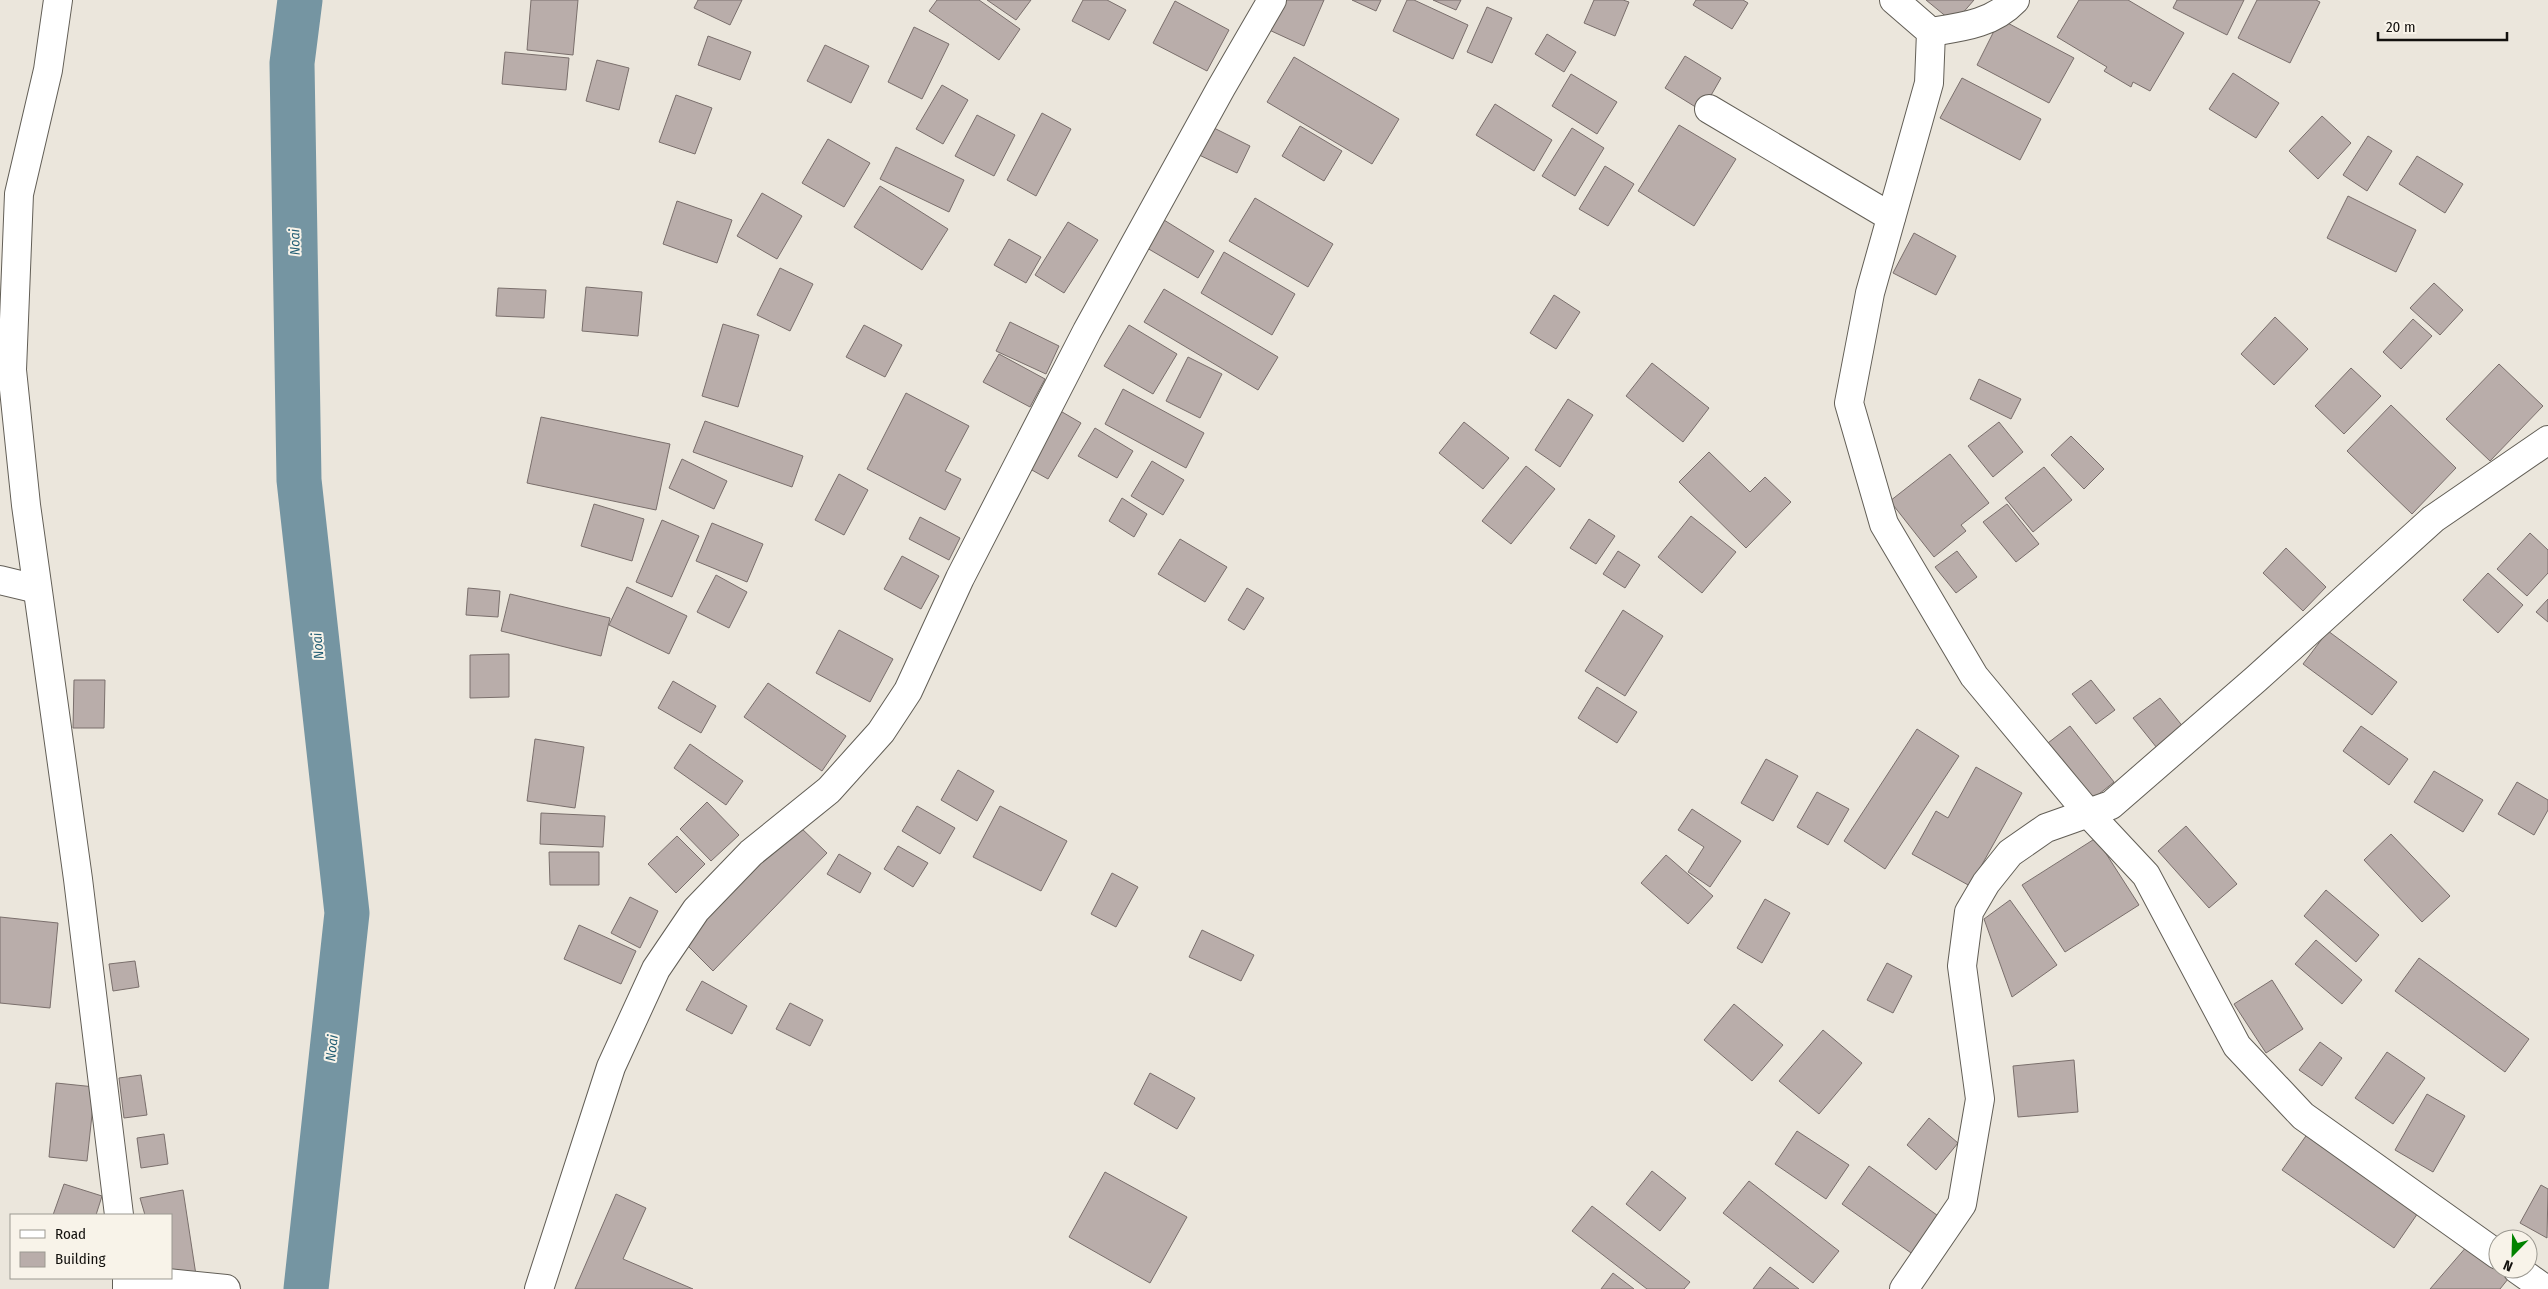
<svg xmlns="http://www.w3.org/2000/svg" width="2548" height="1289" viewBox="0 0 2548 1289" font-family="'Fira Sans Condensed',sans-serif">
  <style>
    .lines { fill: none; stroke-linecap: round; stroke-linejoin: round }
    .canal { stroke: #7595a2; stroke-width: 45 }
    .building { fill: #b9adaa; stroke: #7a6f6c }
    .minor-casing { stroke: #625e56; stroke-width: 30 }
    .tertiary-casing { stroke: #625e56; stroke-width: 30 }
    .minor { stroke: #fff; stroke-width: 28 }
    .tertiary { stroke: #fff; stroke-width: 28 }
    .labels { text-anchor: middle; dominant-baseline: central; stroke-width: 4; stroke-linejoin: round; paint-order: stroke }
    .water-label { font-size: 14px; font-style: italic; fill: #235f75; stroke: #f8f3e9 }
  </style>
  <rect width="100%" height="100%" fill="#ebe6dc"/>
  <g class="lines">
    <path class="canal" d="M300 0 292 63 299 480 347 913 306 1289"/>
  </g>
  <g class="building">
    <path d="M531 0H578L573 55 527 50Z"/>
    <path d="M698 0H742L730 25 694 8Z"/>
    <path d="M937 0H979L1020 29 999 60 929 11Z"/>
    <path d="M987 0H1031L1016 20Z"/>
    <path d="M1083 0H1107L1126 10 1109 40 1072 21Z"/>
    <path d="M1279 0H1324L1304 46 1267 29Z"/>
    <path d="M1352 0H1381L1376 11Z"/>
    <path d="M1407 0H1414L1468 25 1453 59 1393 31Z"/>
    <path d="M1433 0H1461L1456 10Z"/>
    <path d="M1594 0H1623L1629 2 1615 36 1584 23Z"/>
    <path d="M1696 0H1743L1748 3 1732 29 1693 5Z"/>
    <path d="M1926 0H1974L1954 23Z"/>
    <path d="M2079 0H2128L2184 33 2150 91 2133 82 2131 87 2104 71 2107 67 2057 37Z"/>
    <path d="M2177 0H2244L2227 35 2173 8Z"/>
    <path d="M2257 0H2316L2320 2 2290 63 2238 38Z"/>
    <path d="M1175 1 1229 30 1207 71 1153 43Z"/>
    <path d="M1487 7 1512 18 1492 63 1467 52Z"/>
    <path d="M2000 19 2074 58 2049 103 1977 65Z"/>
    <path d="M914 27 949 44 922 99 888 82Z"/>
    <path d="M1547 34 1576 52 1564 72 1535 54Z"/>
    <path d="M708 36 751 52 740 80 698 65Z"/>
    <path d="M825 45 869 66 851 103 807 81Z"/>
    <path d="M505 52 569 58 566 90 502 84Z"/>
    <path d="M1685 56 1721 78 1702 111 1665 88Z"/>
    <path d="M1294 57 1399 119 1372 164 1267 102Z"/>
    <path d="M597 60 629 68 619 110 586 101Z"/>
    <path d="M2233 73 2279 103 2256 138 2209 109Z"/>
    <path d="M1571 74 1617 102 1597 134 1552 106Z"/>
    <path d="M1962 78 2041 119 2020 160 1940 118Z"/>
    <path d="M942 85 968 100 943 144 916 129Z"/>
    <path d="M676 95 712 108 695 154 659 142Z"/>
    <path d="M1495 104 1552 140 1534 171 1476 135Z"/>
    <path d="M1042 113 1071 129 1036 196 1007 180Z"/>
    <path d="M977 115 1015 135 994 176 955 156Z"/>
    <path d="M2322 116 2351 143 2318 179 2289 151Z"/>
    <path d="M1208 125 1250 146 1237 173 1195 153Z"/>
    <path d="M1679 125 1736 159 1694 226 1638 191Z"/>
    <path d="M1300 126 1342 151 1324 181 1282 156Z"/>
    <path d="M1572 128 1604 148 1575 196 1542 176Z"/>
    <path d="M2368 136 2392 151 2367 191 2343 175Z"/>
    <path d="M828 139 870 163 844 207 802 183Z"/>
    <path d="M896 147 964 180 949 212 880 179Z"/>
    <path d="M2417 156 2463 184 2445 213 2399 184Z"/>
    <path d="M1605 166 1634 184 1608 226 1579 209Z"/>
    <path d="M880 186 948 229 922 270 854 227Z"/>
    <path d="M762 193 802 216 777 259 737 236Z"/>
    <path d="M2348 196 2416 230 2396 272 2327 238Z"/>
    <path d="M1255 198 1333 244 1308 287 1229 241Z"/>
    <path d="M677 201 732 220 717 263 663 244Z"/>
    <path d="M1164 220 1214 251 1198 278 1147 248Z"/>
    <path d="M1068 222 1098 240 1064 293 1035 275Z"/>
    <path d="M1914 233 1956 256 1936 295 1893 273Z"/>
    <path d="M1009 239 1041 257 1026 283 994 265Z"/>
    <path d="M1224 252 1295 294 1272 335 1201 293Z"/>
    <path d="M780 268 813 284 790 331 757 315Z"/>
    <path d="M2434 283 2463 310 2440 335 2410 308Z"/>
    <path d="M586 287 642 292 638 336 582 331Z"/>
    <path d="M498 288 546 290 544 318 496 316Z"/>
    <path d="M1164 289 1278 357 1258 390 1144 322Z"/>
    <path d="M1554 295 1580 312 1556 349 1530 333Z"/>
    <path d="M2275 317 2308 349 2274 385 2241 354Z"/>
    <path d="M2413 319 2432 336 2401 369 2383 352Z"/>
    <path d="M1010 322 1059 346 1046 374 996 351Z"/>
    <path d="M723 324 759 335 738 407 702 396Z"/>
    <path d="M864 325 902 345 885 377 846 357Z"/>
    <path d="M1129 325 1177 354 1153 394 1104 366Z"/>
    <path d="M999 354 1045 379 1030 407 983 382Z"/>
    <path d="M1188 357 1222 374 1200 418 1166 401Z"/>
    <path d="M1652 363 1709 408 1683 442 1626 396Z"/>
    <path d="M2499 364 2543 406 2490 461 2446 419Z"/>
    <path d="M2351 368 2381 396 2344 434 2315 406Z"/>
    <path d="M1979 379 2021 399 2011 419 1970 399Z"/>
    <path d="M1123 389 1204 433 1186 468 1105 424Z"/>
    <path d="M906 393 969 426 945 471 961 479 945 510 867 469Z"/>
    <path d="M1568 399 1593 415 1560 467 1535 450Z"/>
    <path d="M2391 405 2456 468 2412 514 2347 451Z"/>
    <path d="M1057 409 1081 423 1048 479 1023 465Z"/>
    <path d="M541 417 670 444 656 510 527 483Z"/>
    <path d="M705 421 803 456 792 487 693 452Z"/>
    <path d="M1464 422 1509 458 1483 489 1439 453Z"/>
    <path d="M1999 422 2023 452 1993 477 1968 446Z"/>
    <path d="M1095 428 1133 451 1117 478 1078 456Z"/>
    <path d="M2071 436 2104 469 2084 489 2051 455Z"/>
    <path d="M1709 452 1750 492 1765 477 1791 502 1746 548 1679 482Z"/>
    <path d="M1950 454 1989 503 1961 525 1966 531 1934 557 1890 501Z"/>
    <path d="M682 459 727 481 714 509 669 488Z"/>
    <path d="M1152 461 1184 480 1163 515 1131 496Z"/>
    <path d="M1526 466 1555 489 1511 544 1482 521Z"/>
    <path d="M2044 467 2072 500 2033 532 2005 498Z"/>
    <path d="M839 474 868 490 844 535 815 520Z"/>
    <path d="M1122 498 1147 514 1134 537 1109 521Z"/>
    <path d="M594 504 644 519 632 561 581 546Z"/>
    <path d="M2007 504 2039 544 2016 562 1983 522Z"/>
    <path d="M1691 516 1736 552 1702 593 1658 557Z"/>
    <path d="M920 517 960 538 949 560 909 539Z"/>
    <path d="M1589 519 1615 536 1596 564 1570 548Z"/>
    <path d="M662 520 699 536 672 597 636 582Z"/>
    <path d="M712 523 763 544 747 582 696 561Z"/>
    <path d="M2530 533 2548 550V573L2527 596 2497 569Z"/>
    <path d="M1180 539 1227 567 1205 602 1158 574Z"/>
    <path d="M2286 548 2326 587 2303 611 2263 573Z"/>
    <path d="M1618 551 1640 565 1625 588 1603 574Z"/>
    <path d="M1957 551 1977 577 1956 593 1935 567Z"/>
    <path d="M902 556 939 576 921 609 884 589Z"/>
    <path d="M2488 573 2523 605 2498 633 2463 600Z"/>
    <path d="M716 575 747 592 729 628 697 612Z"/>
    <path d="M627 587 687 616 669 654 609 625Z"/>
    <path d="M468 588 500 591 498 617 466 615Z"/>
    <path d="M1247 588 1264 598 1244 630 1228 620Z"/>
    <path d="M510 594 610 618 601 656 501 631Z"/>
    <path d="M2548 599V622L2536 612Z"/>
    <path d="M1623 610 1663 636 1625 696 1585 671Z"/>
    <path d="M839 630 893 659 870 702 816 673Z"/>
    <path d="M2328 631 2397 682 2372 715 2303 664Z"/>
    <path d="M509 654V697L470 698V655Z"/>
    <path d="M74 680H105L104 728H73Z"/>
    <path d="M2091 680 2115 710 2096 724 2072 694Z"/>
    <path d="M673 681 716 706 701 733 658 708Z"/>
    <path d="M768 683 846 736 822 771 744 717Z"/>
    <path d="M1597 687 1637 712 1617 743 1578 718Z"/>
    <path d="M2160 698 2188 733 2161 753 2133 718Z"/>
    <path d="M2070 726 2114 782 2089 802 2044 746Z"/>
    <path d="M2361 726 2408 759 2389 785 2343 751Z"/>
    <path d="M1917 729 1959 756 1885 869 1844 841Z"/>
    <path d="M535 739 584 747 575 808 527 801Z"/>
    <path d="M690 744 743 781 726 805 674 768Z"/>
    <path d="M1766 759 1798 776 1773 821 1741 803Z"/>
    <path d="M1976 767 2022 793 1970 886 1912 854 1936 811 1948 818Z"/>
    <path d="M958 770 994 791 977 821 941 800Z"/>
    <path d="M2434 771 2483 800 2463 832 2414 802Z"/>
    <path d="M2517 782 2548 800V810L2534 835 2498 814Z"/>
    <path d="M1817 792 1849 809 1828 845 1797 827Z"/>
    <path d="M707 802 739 835 711 861 680 829Z"/>
    <path d="M917 806 955 828 940 854 902 831Z"/>
    <path d="M1000 806 1067 841 1041 891 973 857Z"/>
    <path d="M1692 809 1741 841 1710 887 1688 872 1704 847 1678 830Z"/>
    <path d="M541 813 605 816 603 847 540 844Z"/>
    <path d="M798 825 827 853 713 971 684 942Z"/>
    <path d="M2186 826 2237 884 2209 908 2158 851Z"/>
    <path d="M2391 834 2450 896 2422 922 2364 860Z"/>
    <path d="M677 836 705 864 676 893 648 864Z"/>
    <path d="M2096 838 2139 905 2065 952 2022 885Z"/>
    <path d="M898 846 928 863 913 887 884 869Z"/>
    <path d="M549 852H599V885H550Z"/>
    <path d="M839 854 871 873 860 893 827 874Z"/>
    <path d="M1666 855 1713 896 1688 924 1641 883Z"/>
    <path d="M1112 873 1138 887 1116 927 1091 914Z"/>
    <path d="M2326 890 2379 935 2356 962 2304 916Z"/>
    <path d="M630 897 658 911 640 948 611 933Z"/>
    <path d="M1765 899 1790 913 1762 963 1737 948Z"/>
    <path d="M2010 900 2057 965 2012 997 1984 919Z"/>
    <path d="M0 917 58 923 50 1008 0 1003Z"/>
    <path d="M579 925 636 951 621 984 564 959Z"/>
    <path d="M1202 930 1254 955 1241 981 1189 957Z"/>
    <path d="M2316 940 2362 980 2342 1004 2295 964Z"/>
    <path d="M2419 958 2529 1039 2505 1072 2395 991Z"/>
    <path d="M135 961 139 987 113 991 109 964Z"/>
    <path d="M1887 963 1912 976 1893 1013 1867 1000Z"/>
    <path d="M2272 980 2303 1029 2266 1053 2234 1004Z"/>
    <path d="M702 981 747 1006 732 1034 686 1010Z"/>
    <path d="M790 1003 823 1020 810 1046 776 1029Z"/>
    <path d="M1734 1004 1783 1045 1752 1081 1704 1040Z"/>
    <path d="M1823 1030 1862 1063 1819 1114 1779 1081Z"/>
    <path d="M2320 1042 2342 1058 2322 1086 2299 1070Z"/>
    <path d="M2387 1052 2425 1078 2393 1124 2355 1098Z"/>
    <path d="M2074 1060 2078 1112 2018 1117 2013 1066Z"/>
    <path d="M1150 1073 1195 1098 1177 1129 1134 1104Z"/>
    <path d="M141 1075 147 1115 124 1118 119 1078Z"/>
    <path d="M56 1083 95 1087 87 1161 49 1157Z"/>
    <path d="M2427 1094 2465 1116 2433 1172 2395 1150Z"/>
    <path d="M1929 1118 1958 1143 1936 1170 1907 1145Z"/>
    <path d="M1797 1131 1849 1165 1826 1199 1775 1164Z"/>
    <path d="M2308 1133 2420 1210 2394 1248 2282 1170Z"/>
    <path d="M164 1134 168 1164 141 1168 137 1138Z"/>
    <path d="M1869 1166 1941 1218 1914 1255 1842 1204Z"/>
    <path d="M1652 1171 1686 1198 1660 1231 1626 1204Z"/>
    <path d="M1105 1172 1187 1217 1150 1283 1069 1237Z"/>
    <path d="M1749 1181 1839 1251 1813 1283 1723 1213Z"/>
    <path d="M64 1184 102 1196 96 1215H53Z"/>
    <path d="M2541 1185 2548 1189 2547 1238 2520 1223Z"/>
    <path d="M183 1190 196 1275 171 1272V1215H145L140 1198Z"/>
    <path d="M616 1194 646 1208 623 1259 693 1289H575Z"/>
    <path d="M1592 1206 1690 1282 1684 1289H1647L1572 1231Z"/>
    <path d="M2468 1245 2508 1279 2500 1289H2430Z"/>
    <path d="M1770 1267 1799 1289H1753Z"/>
    <path d="M1613 1273 1634 1289H1601Z"/>
  </g>
  <g class="lines">
    <g class="minor-casing">
      <g id="minor">
        <path d="M1894 0 1931 32 1929 83 1870 293 1849 403 1884 524 1974 676 2088 813 2146 875 2237 1046 2303 1116 2498 1255"/>
        <path d="M1931 32C1962 27 1992 24 2015 0"/>
        <path d="M1709 109 1891 217"/>
        <path d="M0 580 37 589"/>
        <path d="M2517 1269 2545 1289"/>
        <path d="M128 1279 226 1289"/>
        <path d="M539 1289 611 1067 656 969 696 910 751 853 829 790 881 732 908 691 960 578 1087 331 1221 88 1272 0"/>
      </g>
    </g>
    <g class="tertiary-casing">
      <g id="tertiary">
        <path d="M58 0 48 70 19 194 12 370 26 505 78 879 119 1215"/>
        <path d="M127 1289V1278"/>
        <path d="M1904 1289 1962 1204 1980 1099 1962 966 1969 912 1986 883 2010 853 2046 828 2111 805 2256 679 2433 519 2548 440"/>
      </g>
    </g>
    <use href="#minor" class="minor"/>
    <use href="#tertiary" class="tertiary"/>
  </g>
  <g class="labels">
    <g class="water-label">
      <text transform="translate(295 242) rotate(-91)">Noai</text>
      <text transform="translate(318 646) rotate(-96)">Noai</text>
      <text transform="translate(332 1048) rotate(-84)">Noai</text>
    </g>
  </g>
  <rect x="10" y="1214" width="162" height="65" fill="#f8f3e9" stroke="#9c9991"/>
  <rect x="20" y="1230" width="25" height="8" fill="#ffffff" stroke="#9c9991"/>
  <text x="55" y="1239" font-size="15" fill="#13110e">Road</text>
  <rect x="20" y="1252" width="25" height="15" fill="#b9adaa" stroke="#9c9991"/>
  <text x="55" y="1264" font-size="15" fill="#13110e">Building</text>
  <g transform="translate(2513 1254) rotate(203)"><circle r="24" fill="#f8f3e9" stroke="#9c9991"/>
  <path d="M0-4L9 19L0 12L-9 19Z" fill="#018300"/>
  <text y="-8" font-size="14" font-weight="bold" text-anchor="middle" fill="#13110e">N</text>
  </g>
  <path d="M2378 32v8h129v-8" fill="none" stroke="#13110e" stroke-width="2.5"/>
  <text x="2386" y="32" font-size="15" fill="#13110e" stroke="#f8f3e9" stroke-width="4" paint-order="stroke">20 m</text>
</svg>
